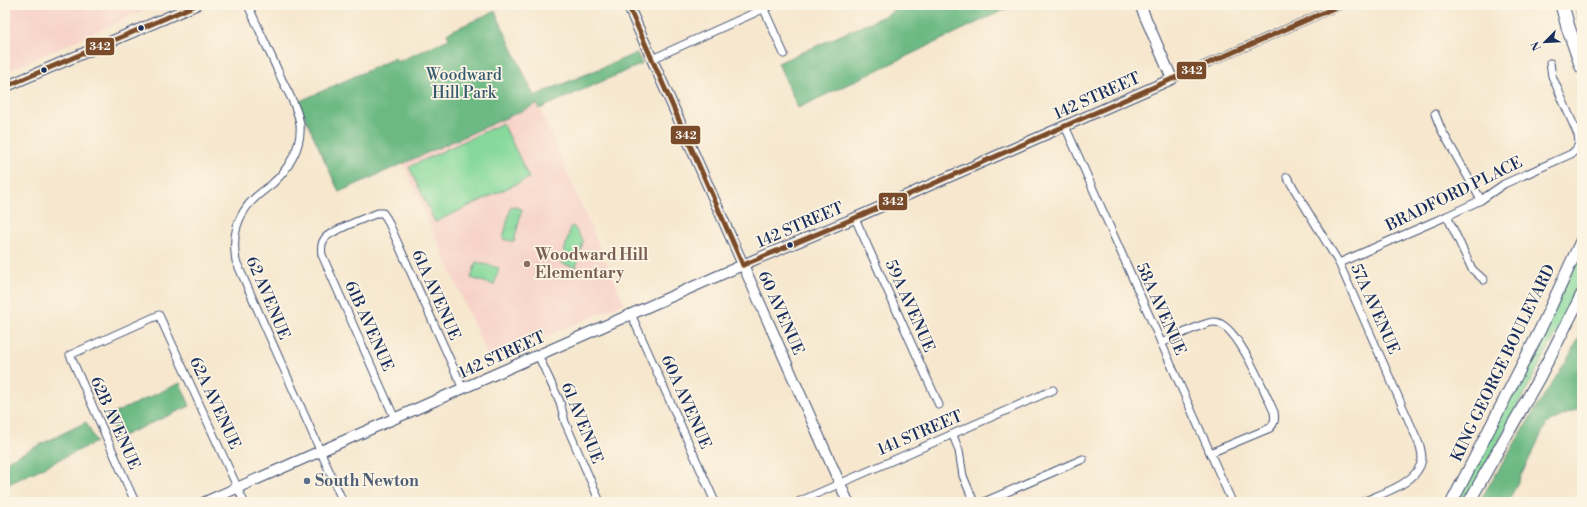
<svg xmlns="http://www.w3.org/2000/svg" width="1587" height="507" viewBox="0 0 1587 507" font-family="'Libre Bodoni',serif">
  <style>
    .built { fill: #f7d1c7 }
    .green { fill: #86d99b; stroke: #50847c }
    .forest { fill: #6cb983; stroke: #447470 }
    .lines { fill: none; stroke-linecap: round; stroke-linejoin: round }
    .street-casing { stroke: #3c4b6f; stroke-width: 9 }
    .secondary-casing { stroke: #3c4b6f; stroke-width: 12 }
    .primary-casing { stroke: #3c4b6f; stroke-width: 13 }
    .highway-casing { stroke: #3c4b6f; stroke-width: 15 }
    .street { stroke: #fff; stroke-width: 7 }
    .secondary { stroke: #fff; stroke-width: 10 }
    .primary { stroke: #fff; stroke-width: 11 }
    .highway { stroke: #fff; stroke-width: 13 }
    .bus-1-casing { stroke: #fcf5e5; stroke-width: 8 }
    .bus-1 { stroke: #7a4b2a; stroke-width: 5 }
    .bus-dot { fill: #1b2f5e; stroke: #fcf5e5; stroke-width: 1.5 }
    .education-dot { fill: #8d6e63; stroke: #fcf5e5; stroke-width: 1.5 }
    .service-dot { fill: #5c6f8a; stroke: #fcf5e5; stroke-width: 1.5 }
    .labels { text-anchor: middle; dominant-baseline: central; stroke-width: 3.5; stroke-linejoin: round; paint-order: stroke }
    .park-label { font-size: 16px; fill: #365a6d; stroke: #fcf5e5 }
    .street-label { font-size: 16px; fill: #1b2f5e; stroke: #fcf5e5 }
    .education-label { font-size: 16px; font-weight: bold; fill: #785e54; stroke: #fcf5e5; text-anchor: start }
    .service-label { font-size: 16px; font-weight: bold; fill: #4e5e75; stroke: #fcf5e5; text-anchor: start }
    .line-badge { stroke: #fcf5e5; stroke-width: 1.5 }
    .badge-label { font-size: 11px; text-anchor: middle; font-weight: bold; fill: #fff }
  </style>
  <rect width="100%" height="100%" fill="#fcf5e5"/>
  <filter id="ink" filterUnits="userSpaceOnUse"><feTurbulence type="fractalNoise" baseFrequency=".025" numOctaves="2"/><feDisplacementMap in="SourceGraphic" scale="8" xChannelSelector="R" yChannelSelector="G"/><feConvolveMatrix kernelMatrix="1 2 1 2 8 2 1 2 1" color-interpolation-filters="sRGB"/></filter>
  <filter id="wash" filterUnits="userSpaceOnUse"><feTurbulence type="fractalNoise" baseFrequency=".012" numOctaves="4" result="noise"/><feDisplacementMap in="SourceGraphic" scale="16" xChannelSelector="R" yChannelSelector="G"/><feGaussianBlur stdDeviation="0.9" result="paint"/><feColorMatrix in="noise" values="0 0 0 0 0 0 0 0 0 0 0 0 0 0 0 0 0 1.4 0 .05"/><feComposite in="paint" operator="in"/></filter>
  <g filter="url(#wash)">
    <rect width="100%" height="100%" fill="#f6e7ce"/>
    <g class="built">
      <path d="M5 5H156L5 72Z"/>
      <path d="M537 103 624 303 490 361 403 163Z"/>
    </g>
    <g class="green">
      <path d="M1574 5H1582V34Z"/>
      <path d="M503 123 529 178 435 222 409 167Z"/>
      <path d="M511 206 522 209 514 242 503 239Z"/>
      <path d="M571 226 574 227 583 241 576 268 561 263Z"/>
      <path d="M1582 251V277L1556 334 1466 502H1457Z"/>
      <path d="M476 262 499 268 494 285 471 278Z"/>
    </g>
    <g class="forest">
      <path d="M890 5H1014L798 108 778 63 893 12Z"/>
      <path d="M495 11 534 96 637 53 642 64 539 109 537 104 339 192 298 102 395 58 397 62 449 39 447 33Z"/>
      <path d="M1582 332V407L1547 423 1508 502H1479L1541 400 1567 360Z"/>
      <path d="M180 383 190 406 118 438 108 416Z"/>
      <path d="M86 422 96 442 5 486V462Z"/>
    </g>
  </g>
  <g filter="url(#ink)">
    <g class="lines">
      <g class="street-casing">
        <g id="street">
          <path d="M248 5C259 30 271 55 282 80 289 94 298 109 300 125 302 147 288 170 272 184 262 192 251 199 244 211 234 226 233 243 236 261L343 502"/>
          <path d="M762 5 784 54"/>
          <path d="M652 59 772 5"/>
          <path d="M1172 79 1341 5"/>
          <path d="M1435 114 1441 129 1481 200"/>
          <path d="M1065 126 1232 502"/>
          <path d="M1287 177 1339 263 1420 446C1421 450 1422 455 1422 459 1419 483 1381 494 1362 502"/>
          <path d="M1447 216 1472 269 1484 280"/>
          <path d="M855 218 939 405"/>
          <path d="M1339 263 1447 216 1481 200 1504 184 1571 154C1578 149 1580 145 1578 135L1552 76 1550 63"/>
          <path d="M631 314 715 502"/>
          <path d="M1161 343C1172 339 1205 321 1215 322 1237 323 1265 393 1274 412 1275 419 1275 423 1270 428L1210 453"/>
          <path d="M538 355 560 402 565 422 600 502"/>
          <path d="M395 419 322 255C321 249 321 242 326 237 334 230 367 217 378 213H383L387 219 463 389"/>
          <path d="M953 435 959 451 963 476 974 502"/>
          <path d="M135 502 70 355 159 315 244 502"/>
          <path d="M798 502 1053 390"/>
          <path d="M984 502 1083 459"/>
        </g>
      </g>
      <g class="secondary-casing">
        <g id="secondary">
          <path d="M628 5 848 502"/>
          <path d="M5 89 7 86 196 5"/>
          <path d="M205 502 754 260 855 218 1172 79 1140 5"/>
        </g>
      </g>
      <g class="primary-casing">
        <g id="primary">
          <path d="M1452 502 1540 330 1582 239"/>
          <path d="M1469 502 1539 378 1582 294"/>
        </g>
      </g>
      <g class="highway-casing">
        <path id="highway" d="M1562 5 1568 27 1582 67"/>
      </g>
      <use href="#street" class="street"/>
      <use href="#secondary" class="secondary"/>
      <use href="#primary" class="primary"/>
      <use href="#highway" class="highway"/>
      <g class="bus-1-casing">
        <g id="bus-1">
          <path d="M628 5 743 265"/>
          <path d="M5 89 7 86 196 5"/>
          <path d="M743 265 855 218 1341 5"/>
        </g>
      </g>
      <use href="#bus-1" class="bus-1"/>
    </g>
  </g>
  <g class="bus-dot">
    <circle cx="141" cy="28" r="3.5"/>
    <circle cx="44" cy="70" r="3.5"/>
    <circle cx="790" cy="245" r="3.5"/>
  </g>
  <circle class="education-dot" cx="527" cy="264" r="4"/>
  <circle class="service-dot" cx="307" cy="481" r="4"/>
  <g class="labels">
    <g class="park-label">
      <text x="464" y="75">Woodward<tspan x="464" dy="18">Hill Park</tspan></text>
    </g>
    <g class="street-label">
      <text transform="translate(1097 96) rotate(-24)">142 STREET</text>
      <text transform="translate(1454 194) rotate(-26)">BRADFORD PLACE</text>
      <text transform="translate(800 225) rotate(-23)">142 STREET</text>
      <text transform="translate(436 295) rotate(66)">61A AVENUE</text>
      <text transform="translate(268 298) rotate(67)">62 AVENUE</text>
      <text transform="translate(910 306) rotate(66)">59A AVENUE</text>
      <text transform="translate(1161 309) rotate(66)">58A AVENUE</text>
      <text transform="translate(1375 309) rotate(66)">57A AVENUE</text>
      <text transform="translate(781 313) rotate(66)">60 AVENUE</text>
      <text transform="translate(369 326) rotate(66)">61B AVENUE</text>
      <text transform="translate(502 355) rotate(-24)">142 STREET</text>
      <text transform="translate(1503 363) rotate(-64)">KING GEORGE BOULEVARD</text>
      <text transform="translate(686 402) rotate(66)">60A AVENUE</text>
      <text transform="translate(215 403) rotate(65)">62A AVENUE</text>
      <text transform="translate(115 423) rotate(66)">62B AVENUE</text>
      <text transform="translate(582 423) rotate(68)">61 AVENUE</text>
      <text transform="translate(920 433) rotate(-23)">141 STREET</text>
    </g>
    <g class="education-label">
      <text x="535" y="255">Woodward Hill<tspan x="535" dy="18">Elementary</tspan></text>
    </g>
    <g class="service-label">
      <text x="315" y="481">South Newton</text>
    </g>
  </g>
  <g class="line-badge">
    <rect x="85" y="37" width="30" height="19" rx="4" fill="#7a4b2a"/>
    <rect x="1176" y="61" width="31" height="19" rx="4" fill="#7a4b2a"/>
    <rect x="670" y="125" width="31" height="20" rx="4" fill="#7a4b2a"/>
    <rect x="878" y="192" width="30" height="19" rx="4" fill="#7a4b2a"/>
  </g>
  <g class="badge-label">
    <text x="100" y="50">342</text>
    <text x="1192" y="74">342</text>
    <text x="686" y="139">342</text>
    <text x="893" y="205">342</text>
  </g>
  <rect width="1587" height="507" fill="none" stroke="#fcf5e5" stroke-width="20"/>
  <g transform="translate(1545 42) rotate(246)" stroke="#fcf5e5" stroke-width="3" paint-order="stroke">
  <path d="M0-3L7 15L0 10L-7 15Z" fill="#1b2f5e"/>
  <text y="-6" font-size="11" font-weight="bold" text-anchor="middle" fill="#1b2f5e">N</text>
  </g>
</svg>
